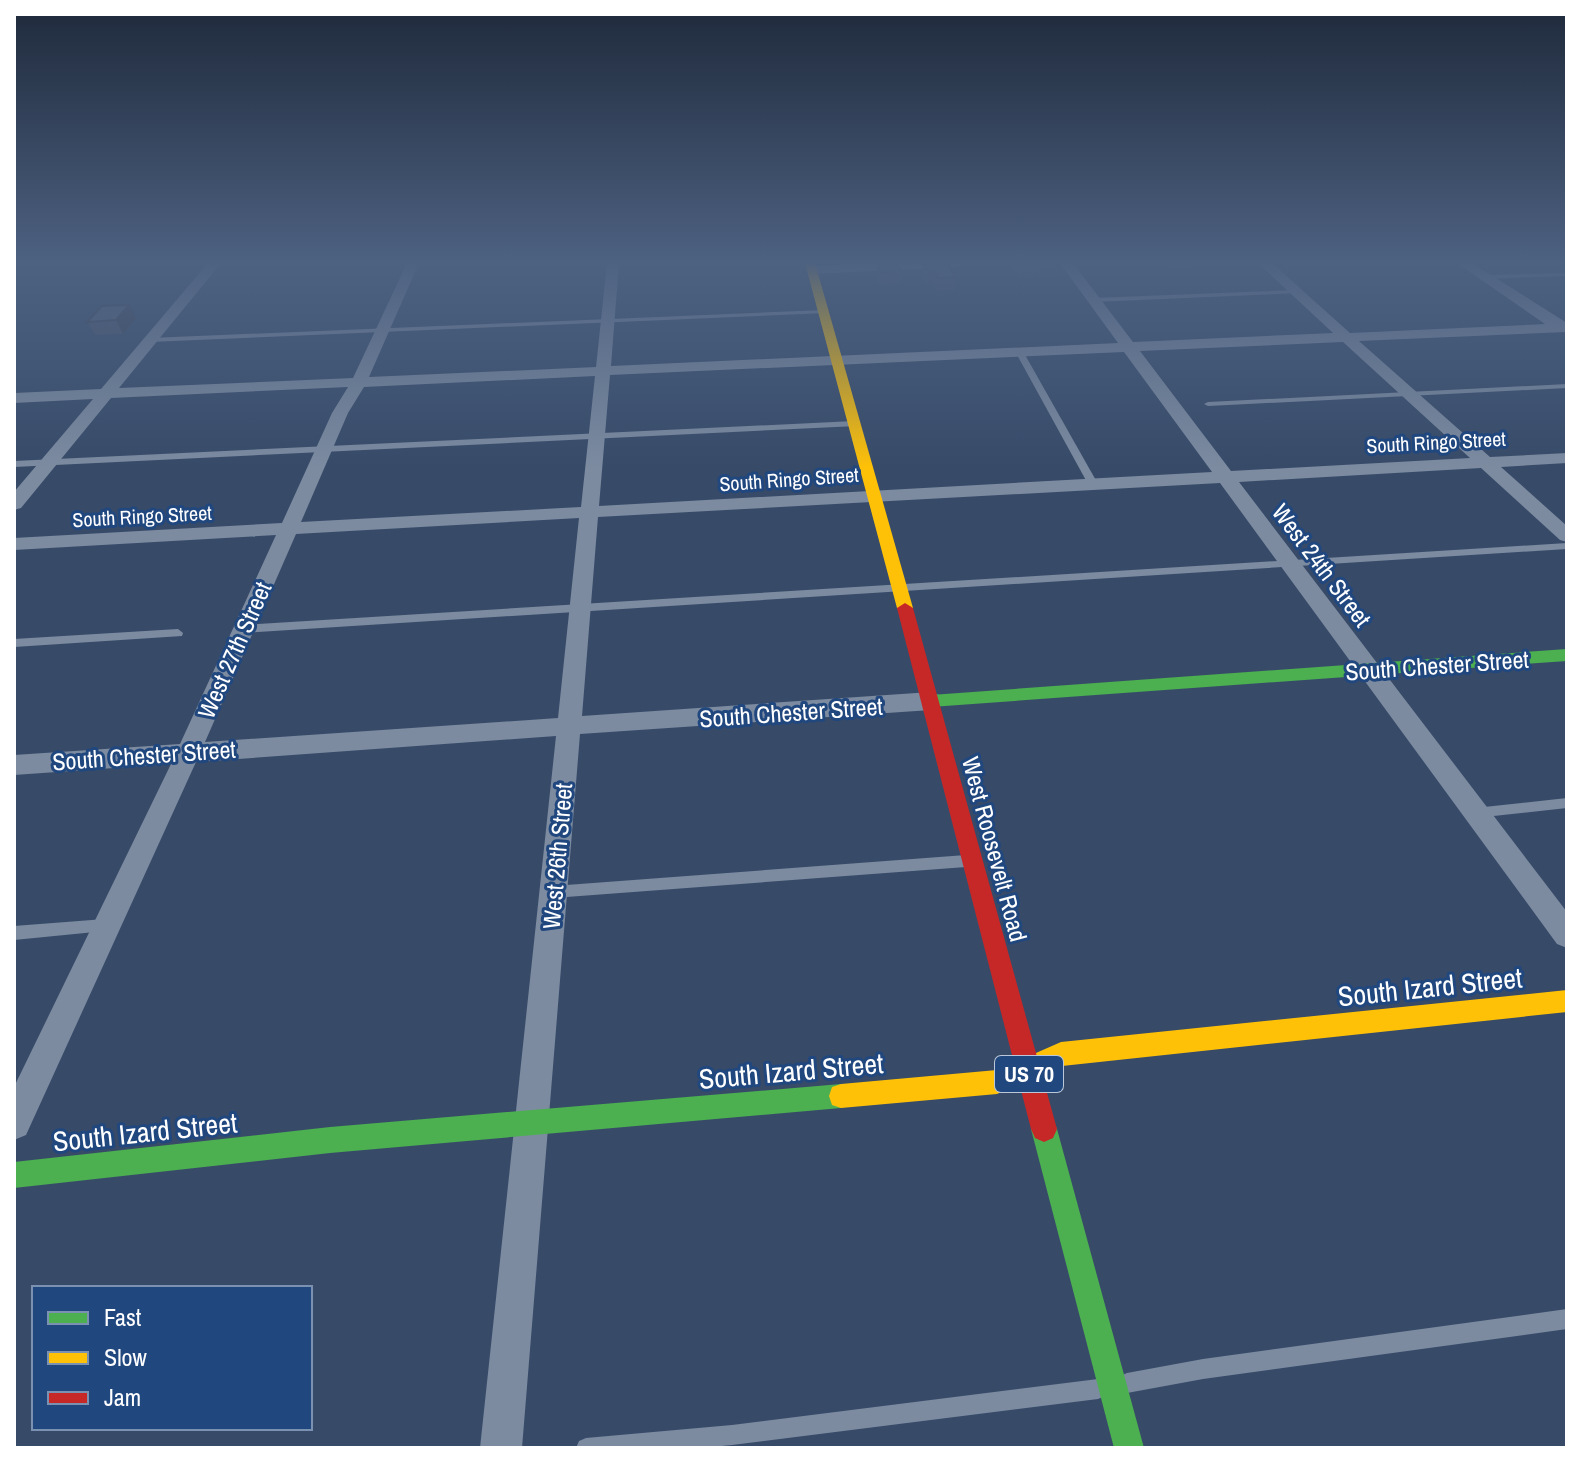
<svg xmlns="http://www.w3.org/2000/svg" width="1581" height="1462" viewBox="0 0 1581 1462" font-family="'Archivo Narrow',sans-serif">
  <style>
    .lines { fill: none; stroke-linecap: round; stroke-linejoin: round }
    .lane { fill: #7c8ba0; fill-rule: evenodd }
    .street { fill: #7c8ba0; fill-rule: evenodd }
    .fast { fill: #4caf50; fill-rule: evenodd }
    .slow { fill: #ffc107; fill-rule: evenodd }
    .jam { fill: #c62828; fill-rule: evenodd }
    .wall { fill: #47556a }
    .shaded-wall { fill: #394556 }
    .building { fill: #52637b; stroke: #394556; stroke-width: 2 }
    .labels { text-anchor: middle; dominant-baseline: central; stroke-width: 6; stroke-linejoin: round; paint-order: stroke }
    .far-street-label { font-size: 20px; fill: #fff; stroke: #21477f }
    .shield { fill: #21477f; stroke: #bcc8d9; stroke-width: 2 }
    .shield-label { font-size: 22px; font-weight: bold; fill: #fff }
    .street-label { font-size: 24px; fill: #fff; stroke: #21477f }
    .near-street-label { font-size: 28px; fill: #fff; stroke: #21477f }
  </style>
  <rect width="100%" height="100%" fill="#374b69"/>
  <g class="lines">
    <g class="lane">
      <path d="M1563 273 1566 275 1565 276 1483 279 1480 277 1483 275Z"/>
      <path d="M1297 290 1299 291V293L1093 302 1090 300 1093 298Z"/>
      <path d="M824 310 828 312 826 313 150 342 146 340 150 338Z"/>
      <path d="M1017 351 1024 353 1098 484 1096 486H1090L1088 484 1016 353Z"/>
      <path d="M1567 384V388L1208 406 1204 404 1208 402Z"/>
      <path d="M854 421 857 422V426L14 467V461Z"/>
      <path d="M1567 543V549L243 633 238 629 243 625Z"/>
      <path d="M178 629 183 633 182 636 14 647V639Z"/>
      <path d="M1567 798V808L1475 818 1470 817 1469 813 1470 809 1475 808Z"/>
      <path d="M966 855 971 857 973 861 971 865 966 867 553 898 548 896 546 892 548 888 553 886Z"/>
      <path d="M105 919 110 920 112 925 110 930 105 931 14 940V926Z"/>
      <path d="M1567 1309V1329L1203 1379 1127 1393 1120 1390 1117 1383 1120 1376 1127 1373 1203 1359Z"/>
      <path d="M1098 1379 1105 1382 1108 1389 1105 1396 1098 1399 732 1445 701 1448H576L579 1441 586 1438 732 1425Z"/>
    </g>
    <g class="street">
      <path d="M208 263H221L119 388 353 378 407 263H419L369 377 596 367 607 263H619L611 366 1118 343 1060 263H1073L1133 342 1333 333 1258 263H1272L1350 333 1545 324 1457 263H1472L1567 323V332L1359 341 1490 457 1567 453V463L1501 467 1567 526V542L1560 540 1481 468 1239 482 1567 912V948L1557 944 1220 483 598 517 582 716 931 692 939 695 943 701 939 707 931 710 580 734 522 1448H480L556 736 196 762 26 1135 14 1140V1087L171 764 14 775V755L180 744 276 535 14 550V538L282 523 332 413 348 387 111 398 21 508 14 510V492L93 399 14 403V393L101 389ZM1343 342 1470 458 1231 471 1140 351ZM1124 352 1212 472 599 506 610 375ZM595 376 581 507 301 522 348 413 364 387ZM579 518 558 718 205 742 296 534Z"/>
      <path d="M873 263H963L957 267 812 274 805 270 812 266Z"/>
    </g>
    <g class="fast">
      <path d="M1567 649V661L931 707 922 701 931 695Z"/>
      <path d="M841 1084 850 1087 853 1096 850 1105 841 1108 330 1153 14 1188V1162L330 1127Z"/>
      <path d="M1044 1116 1053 1120 1057 1129 1144 1448H1114L1031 1129 1035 1120Z"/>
    </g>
    <g class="slow">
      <path d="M805 263H815L913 608 911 612 905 613 897 608Z"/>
      <path d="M1567 990V1012L1062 1066 997 1094 841 1108 832 1105 829 1096 832 1087 841 1084 997 1070 1061 1042Z"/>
    </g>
    <path class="jam" d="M905 603 913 608 1057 1129 1053 1138 1044 1142 1035 1138 1031 1129 897 608Z"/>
  </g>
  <g class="wall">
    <path d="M878 263 901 271 900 284 879 285 877 275Z"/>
    <path d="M1014 263H1058V264L1056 276H1038L1036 272 1035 277H1018L1012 270Z"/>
    <path d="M1163 263H1189L1187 270 1171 271Z"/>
    <path d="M924 264 956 277 954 290 936 291 933 283 926 284 922 277Z"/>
    <path d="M136 318 123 334 95 335 87 322Z"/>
  </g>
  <path class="shaded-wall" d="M129 305 136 318 123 334 116 320Z"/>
  <g class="building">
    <path d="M878 263H896L901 271 880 272Z"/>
    <path d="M1019 263H1036L1037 265H1020Z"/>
    <path d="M924 264H948L956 277 938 278 934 271H928Z"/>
    <path d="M129 305 116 320 87 322 102 306Z"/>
  </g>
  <linearGradient id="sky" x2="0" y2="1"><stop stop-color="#1e293a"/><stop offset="0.56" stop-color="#4d6181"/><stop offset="1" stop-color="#4d6181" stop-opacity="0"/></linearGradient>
  <rect width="1581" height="468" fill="url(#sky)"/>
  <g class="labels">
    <g class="far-street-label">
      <text transform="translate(1436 442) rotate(-3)">South Ringo Street</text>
      <text transform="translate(789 479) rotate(-4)">South Ringo Street</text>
      <text transform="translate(142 516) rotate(-3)">South Ringo Street</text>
    </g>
    <rect class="shield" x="995" y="1056" width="68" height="36" rx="6"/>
    <g class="shield-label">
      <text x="1029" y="1074">US 70</text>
    </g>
    <g class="street-label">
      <text transform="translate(1322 565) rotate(53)">West 24th Street</text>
      <text transform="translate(234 650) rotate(-66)">West 27th Street</text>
      <text transform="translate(1437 665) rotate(-4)">South Chester Street</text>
      <text transform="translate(791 712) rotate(-4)">South Chester Street</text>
      <text transform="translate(144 755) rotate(-4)">South Chester Street</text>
      <text transform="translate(995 849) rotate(75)">West Roosevelt Road</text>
      <text transform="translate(557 856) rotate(-85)">West 26th Street</text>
    </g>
    <g class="near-street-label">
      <text transform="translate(1430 987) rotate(-6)">South Izard Street</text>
      <text transform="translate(791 1071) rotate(-5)">South Izard Street</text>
      <text transform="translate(145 1132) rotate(-6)">South Izard Street</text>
    </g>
  </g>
  <rect width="1581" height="1462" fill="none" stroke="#ffffff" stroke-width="32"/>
  <rect x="32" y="1286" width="280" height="144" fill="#21477f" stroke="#7a91b2" stroke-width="2"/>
  <rect x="48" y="1312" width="40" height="12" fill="#4caf50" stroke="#7a91b2" stroke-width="2"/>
  <text x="104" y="1326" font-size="24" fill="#ffffff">Fast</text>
  <rect x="48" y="1352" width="40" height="12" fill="#ffc107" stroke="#7a91b2" stroke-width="2"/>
  <text x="104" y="1366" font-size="24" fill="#ffffff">Slow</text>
  <rect x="48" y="1392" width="40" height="12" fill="#c62828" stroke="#7a91b2" stroke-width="2"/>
  <text x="104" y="1406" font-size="24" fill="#ffffff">Jam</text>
</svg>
